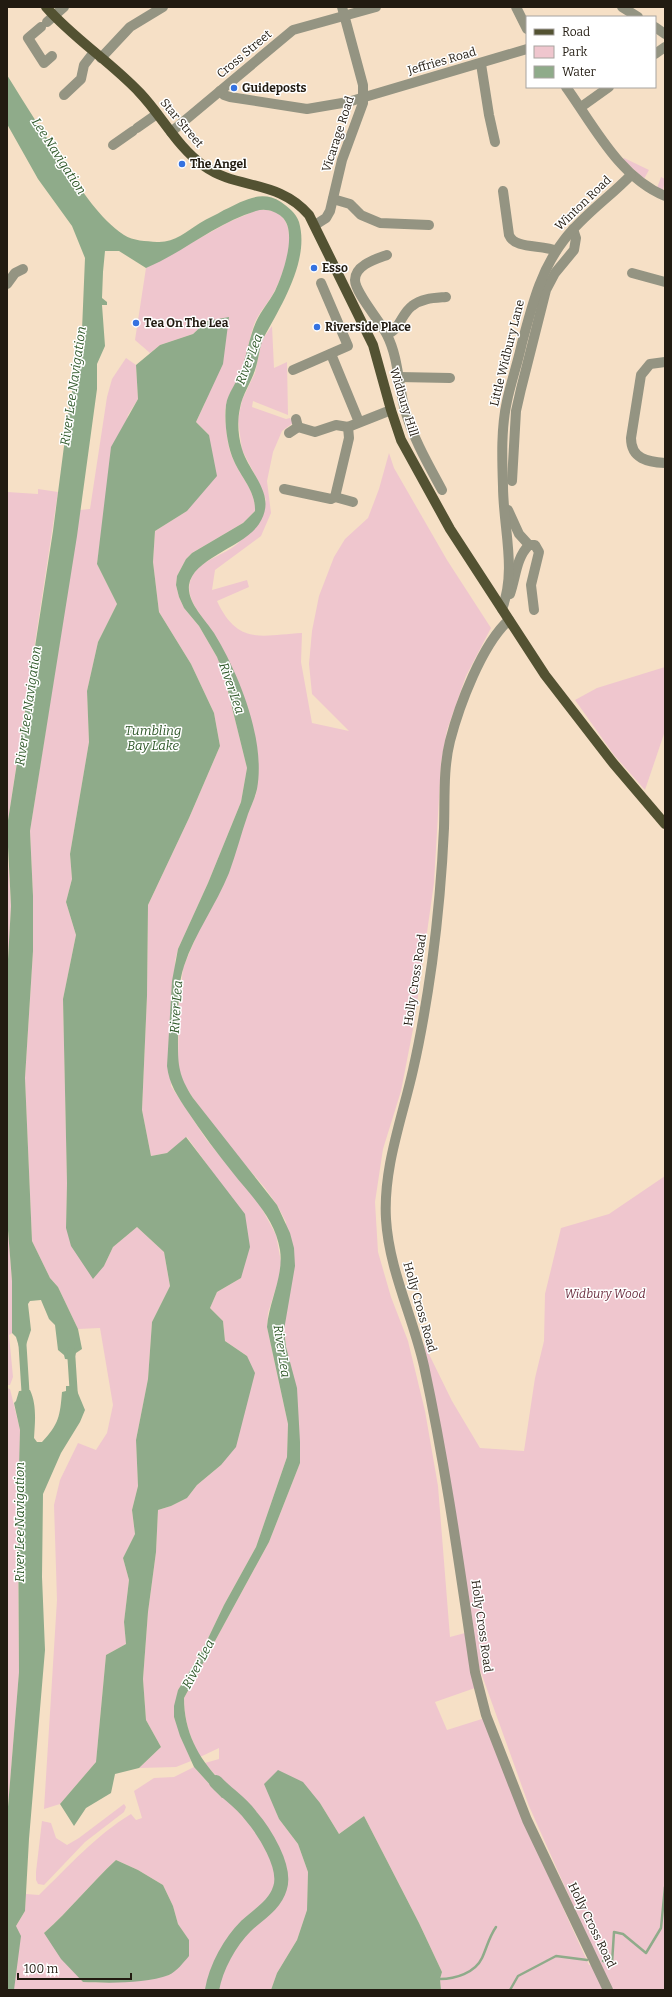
<svg xmlns="http://www.w3.org/2000/svg" width="672" height="1997" viewBox="0 0 672 1997" font-family="Bitter,serif">
  <style>
    .green { fill: #efc6ce; fill-rule: evenodd }
    .water { fill: #8fab8a }
    .lines { fill: none; stroke-linecap: round; stroke-linejoin: round }
    .stream { stroke: #8fab8a; stroke-width: 2.5 }
    .canal { stroke: #8fab8a; stroke-width: 8 }
    .river { stroke: #8fab8a; stroke-width: 14 }
    .minor { stroke: #949482; stroke-width: 10 }
    .major { stroke: #535232; stroke-width: 10 }
    .poi-dot { fill: #3572e0; stroke: #fff; stroke-width: 1.5 }
    .labels { text-anchor: middle; dominant-baseline: central; stroke-width: 3; stroke-linejoin: round; paint-order: stroke }
    .street-label { font-size: 12px; fill: #221b11; stroke: #fff }
    .poi-label { font-size: 12px; font-weight: bold; fill: #221b11; stroke: #fff; text-anchor: start }
    .park-label { font-size: 12px; font-style: italic; fill: #6d3142; stroke: #fff }
    .water-label { font-size: 13px; font-style: italic; fill: #30592a; stroke: #fff }
  </style>
  <rect width="100%" height="100%" fill="#f6e0c6"/>
  <g class="green">
    <path d="M624 158 649 170 644 179 623 159Z"/>
    <path d="M661 177 665 179 663 190 657 188Z"/>
    <path d="M257 210C306 205 288 266 274 292 269 302 260 311 255 322 249 338 247 356 241 372 235 386 225 398 225 414 226 429 227 448 234 461 241 477 256 492 255 511L243 523 192 553 186 559 177 576 176 585 179 597 184 608 199 626 217 657 224 675 247 768 241 802 208 883 178 949 175 961 171 1086 206 1139 260 1205 276 1235 281 1262 279 1278 268 1313 267 1327 288 1424 287 1457 256 1547 224 1605 201 1653 178 1690 174 1717 191 1761 176 1767 139 1768 161 1747 146 1720 143 1679 148 1612 156 1552 158 1510 171 1506 187 1498 197 1485 221 1465 247 1356 225 1341 223 1321 210 1308 217 1292 241 1278 211 1170 187 1137 167 1153 151 1156 142 1110 147 996 148 905 189 818 220 746 214 713 191 664 159 612 153 562 155 531 187 511 209 435 196 422 205 403 207 321 193 334 160 345 150 353 135 340 146 268 229 222Z"/>
    <path d="M272 326 274 368 287 362 288 415 253 401 252 407 286 419 290 418 293 423 282 431 273 452 267 481 271 513 261 536 215 570 212 590 247 580 249 587 217 601C238 646 262 635 302 633L301 662 312 723 349 731 312 694 309 664 312 631 319 596 334 557 345 539 368 518 379 489 389 453 394 468 447 560 491 628 466 676 447 730 441 763 434 883 414 1024 401 1091 383 1149 375 1202 378 1252 391 1297 408 1341 425 1411 438 1486 450 1637 465 1633 475 1688 435 1702 447 1730 485 1718C516 1802 551 1883 589 1965L600 1966 529 1806 479 1667 442 1439 424 1344 452 1401 480 1448 524 1451 535 1378 544 1341 545 1294 561 1228 609 1214 665 1176V1990H441L440 1979 442 1972 419 1923 364 1816 339 1834 320 1803 272 1801 279 1819 298 1844 308 1872 307 1910 297 1940 277 1973 271 1990H14L16 1926 25 1911 26 1894 39 1895C69 1866 95 1836 131 1814L136 1820 142 1818 134 1791 154 1778 174 1777 194 1767 222 1798 233 1792 220 1781 205 1763 219 1759V1748L200 1757C190 1738 184 1720 184 1698L269 1542 300 1463 284 1330 286 1311V1222L277 1205 265 1188 230 1147 193 1098 184 1084 179 1071 178 1060 179 1005 183 968 256 794C263 746 239 673 213 633 204 617 183 599 191 579 199 558 227 556 240 541 250 531 258 512 266 500L256 477 242 450 238 420 242 400 255 373 262 340ZM116 1860 138 1870 163 1885 173 1906 178 1924 188 1939 170 1975C140 1981 113 1983 83 1982L44 1933C70 1910 91 1883 116 1860Z"/>
    <path d="M126 358 136 365 138 399 128 415 105 506 97 564 117 604 98 642 87 691 89 742 70 854 72 879 66 902 76 935 63 999 67 1183 66 1228 104 1266 113 1247 137 1227 164 1252 170 1286 152 1322 148 1379 136 1440 138 1486 132 1510 135 1534 123 1558 129 1580 124 1622 126 1644 106 1655 96 1762 60 1804 44 1809 57 1600 54 1505 60 1480 78 1443 96 1450 107 1433 113 1405 100 1328 78 1329 58 1287 50 1278 32 1241 25 1078 33 951V896L30 831 80 510 90 509 107 397 112 379Z"/>
    <path d="M38 489 58 492 7 827V492L38 494Z"/>
    <path d="M665 667V731L645 790 614 755 575 700 597 688Z"/>
    <path d="M7 845 11 906 7 977Z"/>
    <path d="M7 1218 12 1281V1333L9 1335 13 1377 10 1385H7Z"/>
    <path d="M7 1388 10 1389 20 1430 18 1562 19 1672 7 1819Z"/>
    <path d="M124 1804 126 1807 124 1812 85 1842 44 1885 38 1884 36 1880V1872L42 1821 51 1823 56 1838 67 1845 79 1838Z"/>
  </g>
  <g class="water">
    <path d="M7 75C26 106 46 137 66 167 83 192 99 218 124 235 133 241 146 241 157 242 174 243 186 232 200 223 208 218 216 215 224 210 243 201 261 189 281 202 288 207 296 213 299 222 310 260 281 306 264 337 259 347 259 359 255 370 251 383 242 395 240 408 237 421 238 436 242 449 250 475 278 495 259 524 244 547 193 558 189 585 187 603 205 619 214 633 239 674 266 740 257 789 255 798 251 806 248 814 241 834 236 854 229 873 216 905 195 933 184 966 177 986 179 1012 178 1034 178 1063 177 1073 193 1098L277 1205 290 1233 294 1248 295 1266 284 1330 286 1347 297 1388 300 1442V1463L269 1542 184 1698C184 1738 204 1767 233 1793L222 1798 194 1767 180 1736 174 1717V1706L178 1690 201 1653 224 1605 256 1547 287 1457 288 1424 267 1327C269 1301 284 1276 280 1250 275 1218 251 1196 233 1173 217 1153 202 1133 188 1112 178 1097 169 1084 167 1066L172 981 178 949 208 883 241 802 247 768 224 675 217 657 199 626 184 608 179 597 176 585 177 576 186 559 192 553 243 523 255 511C256 492 241 477 234 461 227 446 224 421 226 405 228 392 237 383 241 371 247 355 249 338 256 322 261 311 269 302 275 291 283 274 298 231 282 217 275 211 265 208 256 211 216 223 184 252 146 268L119 251H105L103 272 102 298 107 302V305H102L105 346 97 364V389L77 536 30 831 33 896V951L25 1078 32 1241 50 1278 58 1287 78 1329 82 1349 76 1353 74 1360 65 1359 64 1355 58 1350 55 1325 49 1319 41 1300 30 1301 28 1304 31 1330 25 1348 19 1347 16 1337 12 1333V1281L7 1218V977L11 906 7 827 53 531 70 400 81 354 85 258 72 226 38 179 7 124Z"/>
    <path d="M229 317 223 364 196 422 209 435 217 476 187 511 155 531 153 562 159 612 191 664 214 713 220 746 189 818 148 905 147 996 142 1110 151 1156 167 1153 186 1137 245 1214 250 1247 241 1278 217 1292 210 1308 223 1321 225 1341 247 1356 255 1373 236 1447 221 1465 197 1485 187 1498 171 1506 158 1510 156 1552 148 1612 143 1679 146 1720 161 1747 139 1768 115 1774 111 1793 86 1808 74 1826 60 1804 96 1762 106 1655 126 1644 124 1622 129 1580 123 1558 135 1534 132 1510 138 1486 136 1440 148 1379 152 1322 170 1286 164 1252 137 1227 113 1247 104 1266 93 1279 71 1246 66 1228 67 1183 63 999 76 935 66 902 72 879 70 854 89 742 87 691 98 642 117 604 97 564 111 447 138 399 136 365 160 345 193 334 207 321Z"/>
    <path d="M21 1349 25 1350 26 1378 22 1379Z"/>
    <path d="M66 1386H75L85 1410 80 1422 61 1453 43 1494 42 1577 45 1650 29 1839 25 1911 16 1926 21 1936 14 1990H7V1819L19 1672 18 1505 20 1430 14 1403 16 1401 19 1391 30 1390C37 1405 35 1422 34 1438L37 1442H42C59 1424 60 1416 62 1392L66 1391Z"/>
    <path d="M278 1770 303 1782 320 1803 339 1834 364 1816 419 1923 442 1972 440 1979 441 1990H271L277 1973 297 1940 307 1910 308 1872 298 1844 279 1819 264 1784Z"/>
    <path d="M116 1860 138 1870 163 1885 173 1906 178 1924 189 1940V1956C184 1962 176 1972 169 1975 146 1984 107 1983 83 1982L61 1959 44 1933C70 1910 91 1883 116 1860Z"/>
  </g>
  <g class="lines">
    <g class="stream">
      <path d="M603 1961 612 1963 614 1932 623 1934 646 1953 661 1928 665 1887"/>
      <path d="M440 1979C455 1979 475 1973 482 1958 487 1947 489 1937 496 1927"/>
      <path d="M510 1990 518 1976 556 1956 587 1960"/>
    </g>
    <g class="canal">
      <path d="M22 1337 26 1400"/>
      <path d="M71 1351 74 1397"/>
    </g>
    <path class="river" d="M212 1990C216 1967 230 1942 246 1926 259 1914 275 1905 280 1888 287 1867 264 1831 251 1816 241 1802 227 1794 216 1782"/>
    <g class="minor">
      <path d="M516 7 527 29"/>
      <path d="M622 7 638 17"/>
      <path d="M47 22 64 7"/>
      <path d="M41 27 28 38 44 63 52 56"/>
      <path d="M655 27 665 34"/>
      <path d="M655 54 665 47"/>
      <path d="M101 58 130 27 163 7"/>
      <path d="M481 64 489 115 495 142"/>
      <path d="M566 87C594 126 619 177 665 196"/>
      <path d="M220 91 224 95 230 97 307 109 348 102 527 49"/>
      <path d="M64 95 81 79 84 65 94 52"/>
      <path d="M581 107 609 87"/>
      <path d="M137 128 157 114"/>
      <path d="M171 132 293 30 376 7"/>
      <path d="M113 145 133 131"/>
      <path d="M503 191 509 235C515 250 543 244 556 251"/>
      <path d="M333 199 350 204 361 215 380 223 429 225"/>
      <path d="M315 225 326 218 330 211 342 160 363 103V85L342 7"/>
      <path d="M387 255C376 259 355 265 355 280 355 293 381 322 387 335 399 359 398 385 405 410 413 438 428 464 442 490"/>
      <path d="M632 273 665 282"/>
      <path d="M7 284 15 273 23 269"/>
      <path d="M387 334C400 330 401 314 412 306 422 298 434 298 446 297"/>
      <path d="M331 354 359 422"/>
      <path d="M665 362 650 364 641 375 631 438C631 459 648 462 665 463"/>
      <path d="M293 370 348 346 321 283"/>
      <path d="M399 377 450 378"/>
      <path d="M298 427 315 432 336 425 348 427 391 410"/>
      <path d="M289 433 298 427 296 419"/>
      <path d="M512 481 516 411 521 389 546 290 555 273 574 250 576 238 573 229"/>
      <path d="M284 489 331 499 335 497 353 502"/>
      <path d="M335 497 349 438 348 427"/>
      <path d="M508 510 519 534 529 545C516 558 516 577 510 594"/>
      <path d="M529 545H535L539 552 531 585 534 610"/>
      <path d="M502 609C517 570 503 527 503 486 502 458 501 428 507 401 511 382 518 362 522 343 532 306 540 271 564 240 583 215 610 197 631 175"/>
      <path d="M509 620C482 644 459 706 450 741 443 769 445 799 444 828 442 873 438 918 432 963 427 999 421 1035 413 1070 402 1119 383 1168 386 1219 389 1270 413 1317 424 1366 446 1468 460 1570 475 1672L486 1715 527 1820 608 1990"/>
    </g>
    <path class="major" d="M46 7C74 39 111 62 140 93 162 116 177 147 204 166 237 190 278 179 309 215L373 345 391 410 401 440 450 529 545 675 613 763 665 824"/>
  </g>
  <g class="poi-dot">
    <circle cx="234" cy="88" r="4"/>
    <circle cx="182" cy="164" r="4"/>
    <circle cx="314" cy="268" r="4"/>
    <circle cx="136" cy="323" r="4"/>
    <circle cx="317" cy="327" r="4"/>
  </g>
  <g class="labels">
    <g class="street-label">
      <text transform="translate(244 54) rotate(-40)">Cross Street</text>
      <text transform="translate(442 61) rotate(-16)">Jeffries Road</text>
      <text transform="translate(182 123) rotate(50)">Star Street</text>
      <text transform="translate(338 134) rotate(-72)">Vicarage Road</text>
      <text transform="translate(583 203) rotate(-44)">Winton Road</text>
      <text transform="translate(507 353) rotate(-76)">Little Widbury Lane</text>
      <text transform="translate(404 402) rotate(73)">Widbury Hill</text>
      <text transform="translate(415 980) rotate(-81)">Holly Cross Road</text>
      <text transform="translate(420 1307) rotate(74)">Holly Cross Road</text>
      <text transform="translate(482 1626) rotate(82)">Holly Cross Road</text>
      <text transform="translate(592 1925) rotate(64)">Holly Cross Road</text>
    </g>
    <g class="poi-label">
      <text x="242" y="88">Guideposts</text>
      <text x="190" y="164">The Angel</text>
      <text x="322" y="268">Esso</text>
      <text x="144" y="323">Tea On The Lea</text>
      <text x="325" y="327">Riverside Place</text>
    </g>
    <g class="park-label">
      <text x="605" y="1294">Widbury Wood</text>
    </g>
    <g class="water-label">
      <text transform="translate(59 156) rotate(57)">Lee Navigation</text>
      <text transform="translate(249 359) rotate(-69)">River Lea</text>
      <text transform="translate(73 386) rotate(-82)">River Lee Navigation</text>
      <text transform="translate(232 688) rotate(71)">River Lea</text>
      <text transform="translate(28 706) rotate(-82)">River Lee Navigation</text>
      <text x="153" y="730">Tumbling<tspan x="153" dy="15">Bay Lake</tspan></text>
      <text transform="translate(176 1007) rotate(-86)">River Lea</text>
      <text transform="translate(282 1351) rotate(81)">River Lea</text>
      <text transform="translate(19 1522) rotate(-90)">River Lee Navigation</text>
      <text transform="translate(198 1664) rotate(-62)">River Lea</text>
    </g>
  </g>
  <rect width="672" height="1997" fill="none" stroke="#221b11" stroke-width="16"/>
  <rect x="526" y="16" width="130" height="72" fill="#ffffff" stroke="#a7a4a0"/>
  <rect x="534" y="29" width="20" height="6" fill="#535232" stroke="#a7a4a0"/>
  <text x="562" y="36" font-size="12" fill="#221b11">Road</text>
  <rect x="534" y="46" width="20" height="12" fill="#efc6ce" stroke="#a7a4a0"/>
  <text x="562" y="56" font-size="12" fill="#221b11">Park</text>
  <rect x="534" y="66" width="20" height="12" fill="#8fab8a" stroke="#a7a4a0"/>
  <text x="562" y="76" font-size="12" fill="#221b11">Water</text>
  <path d="M18 1973v6h113v-6" fill="none" stroke="#221b11" stroke-width="2"/>
  <text x="24" y="1973" font-size="12" fill="#221b11" stroke="#ffffff" stroke-width="3" paint-order="stroke">100 m</text>
</svg>
